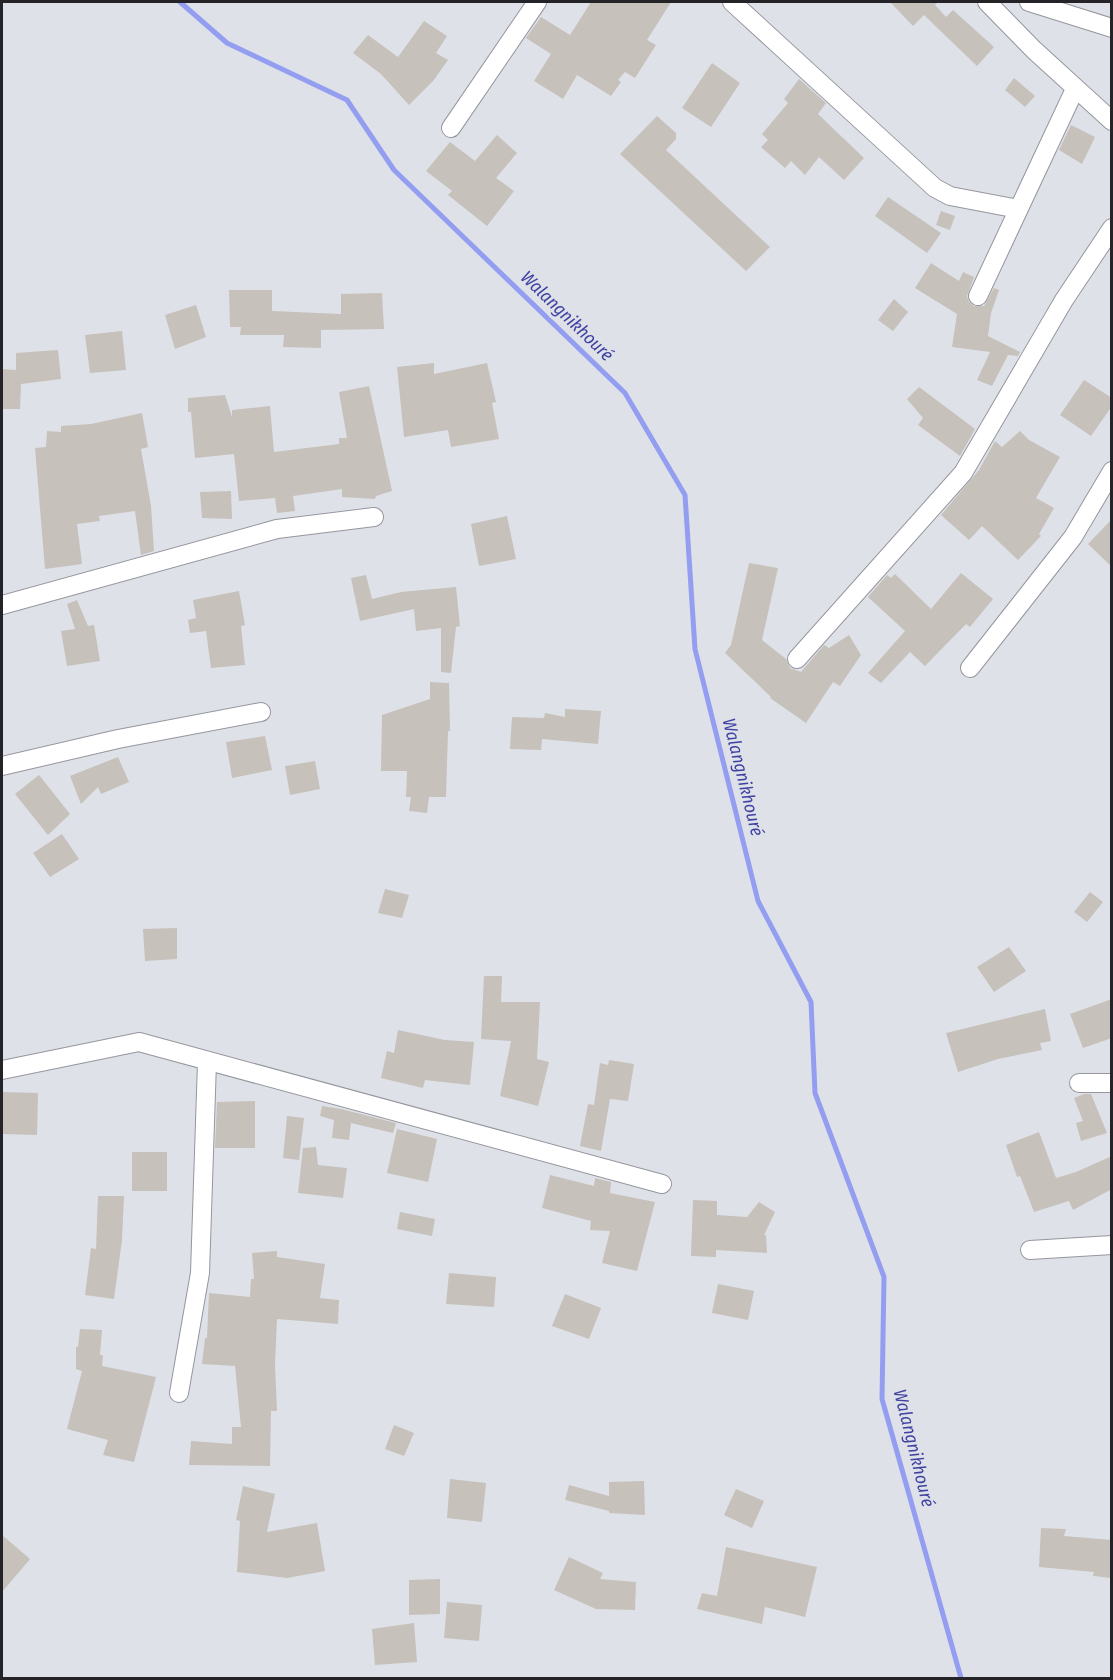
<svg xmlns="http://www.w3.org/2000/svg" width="1113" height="1680" viewBox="0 0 1113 1680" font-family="'Fira Sans Condensed',sans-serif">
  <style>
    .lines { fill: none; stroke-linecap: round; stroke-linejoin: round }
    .stream { stroke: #939ef0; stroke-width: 5 }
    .building { fill: #c6c1ba }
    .street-casing { stroke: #95969e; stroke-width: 20 }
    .street { stroke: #fff; stroke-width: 18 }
    .labels { text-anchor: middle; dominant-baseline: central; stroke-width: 6; stroke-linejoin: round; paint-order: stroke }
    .water-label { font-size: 18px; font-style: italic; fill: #4042a1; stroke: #dfe1e9 }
  </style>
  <rect width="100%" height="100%" fill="#dfe1e9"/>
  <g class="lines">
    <path class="stream" d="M180 2 227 43 347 100 394 170 625 393 685 495 695 649 758 901 811 1002 815 1093 884 1277 882 1399 961 1678"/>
  </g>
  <g class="building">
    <path d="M591 2H671L647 40 656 45 635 78 625 72 618 80 621 82 611 96 577 75 563 99 534 81 551 54 526 38 541 17 570 35Z"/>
    <path d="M890 2H938L935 5 946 17 953 10 994 47 977 66 924 15 913 26Z"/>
    <path d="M424 21 447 36 436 53 448 60 433 81 409 105 381 74 353 53 368 35 398 57Z"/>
    <path d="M712 63 740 83 711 127 682 108Z"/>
    <path d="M1014 78 1035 96 1025 107 1005 90Z"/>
    <path d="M799 79 826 103 818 114 864 158 844 180 819 157 805 175 791 161 785 168 761 147 768 140 762 134 788 103 784 99Z"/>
    <path d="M657 116 676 133V139L666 150 770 247 746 271 620 154Z"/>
    <path d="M1071 125 1095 137 1082 164 1059 150Z"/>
    <path d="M497 135 517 153 496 178 514 191 487 226 448 195 452 191 426 171 450 142 475 161Z"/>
    <path d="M888 197 941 233 927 253 875 216Z"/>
    <path d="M941 211 955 216 950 230 936 225Z"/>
    <path d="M931 263 959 281 963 272 974 277 967 296 969 302 974 306H984L994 288 999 290 991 313 988 336 1020 352 1018 356 1008 355 992 386 977 380 990 352 952 347 957 314 915 288Z"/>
    <path d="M229 290H272V311L341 314V294L382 293 384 329 321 330V348L283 347 284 335H240L241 327H230Z"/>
    <path d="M894 299 908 312 893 331 878 320Z"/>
    <path d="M196 305 206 337 175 349 165 315Z"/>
    <path d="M122 331 126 370 90 373 85 335Z"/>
    <path d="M58 350 61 379 21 384 20 409H2V369L16 370V353Z"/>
    <path d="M434 363V374L487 363 496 402 492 403 499 439 451 447 448 430 404 437 397 367Z"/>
    <path d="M1084 380 1112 398V406L1091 436 1060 415Z"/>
    <path d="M369 386 392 491 376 496 375 499 342 497V489L293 496 295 511 277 513 275 498 239 501 234 454 195 458 191 412H188V398L225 395 232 417V410L270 406 274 452 339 444V438H347L339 392Z"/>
    <path d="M919 387 975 429 960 456 918 425 923 418 907 399Z"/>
    <path d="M142 413 148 447 141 449 151 506 154 551 141 555 135 511 99 516 100 521 77 524 82 564 45 569 35 448 46 447 47 431 61 432V426L91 424Z"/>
    <path d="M1020 431 1029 440 1060 457 1036 498 1054 508 1039 534 1041 536 1018 560 982 526 969 540 941 515 979 470 995 441 1002 447Z"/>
    <path d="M231 491 232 519 202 518 200 492Z"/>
    <path d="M507 516 516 559 479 566 471 524Z"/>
    <path d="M1112 519V567L1088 544Z"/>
    <path d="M749 563 778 568 762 640 786 659 790 668 801 672 824 645 829 648 849 635 861 655 840 686 833 682 806 723 770 698 771 697 725 653 731 645Z"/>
    <path d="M961 573 993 599 970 627 966 624 925 666 910 652 881 683 868 673 905 631 868 597 887 575 891 578 895 574 931 609Z"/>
    <path d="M366 575 372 599 401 592 456 587 460 626 456 627 451 673 441 672V628L416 631 414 609 360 621 351 578Z"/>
    <path d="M239 591 245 625 241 626 245 665 211 668 206 631 190 633 188 620 196 618 193 600Z"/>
    <path d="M77 600 88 626 94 625 100 661 67 666 61 631 75 629 67 604Z"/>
    <path d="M430 682 449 683 450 731H448L446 797H429L427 813 409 811 411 797H406L407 771H381L382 715 430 699Z"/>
    <path d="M565 709 601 711 598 744 542 739 541 750 510 749 512 717 544 718 545 713 565 717Z"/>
    <path d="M265 736 272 770 232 778 226 742Z"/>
    <path d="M118 757 129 782 101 794 98 787 81 804 70 776Z"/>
    <path d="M315 761 320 789 290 795 285 766Z"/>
    <path d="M39 775 70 814 48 835 15 794Z"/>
    <path d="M62 834 79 859 50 877 33 853Z"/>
    <path d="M385 889 409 895 402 918 378 913Z"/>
    <path d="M1090 892 1103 902 1087 922 1074 912Z"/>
    <path d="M177 928V959L145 961 143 929Z"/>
    <path d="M1009 947 1026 971 994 992 977 967Z"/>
    <path d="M484 976H502L501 1002H540L537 1059 549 1062 538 1106 500 1096 511 1041 481 1039Z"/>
    <path d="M1112 999V1038L1083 1048 1070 1014Z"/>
    <path d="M1045 1009 1051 1041 1040 1043 1042 1050 998 1059 958 1072 946 1033Z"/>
    <path d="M398 1030 445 1040 474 1042 470 1085 425 1080 423 1088 381 1078 387 1051 394 1053Z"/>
    <path d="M609 1060 634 1064 628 1101 610 1099 601 1151 580 1146 588 1104 594 1105 600 1063 608 1065Z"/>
    <path d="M2 1092 38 1093 37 1135 2 1134Z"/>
    <path d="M1084 1094H1091L1107 1133 1081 1141 1076 1123 1083 1121 1074 1098Z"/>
    <path d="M255 1101V1148H215L217 1102Z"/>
    <path d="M322 1106 341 1109 396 1123 393 1133 351 1123 349 1140 332 1138 334 1120 320 1116Z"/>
    <path d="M287 1116 304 1118 299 1160 283 1158Z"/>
    <path d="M397 1129 437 1139 428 1182 387 1173Z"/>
    <path d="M1039 1132 1056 1178 1076 1172 1112 1156V1189L1073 1210 1069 1201 1034 1212 1020 1176 1017 1177 1006 1145Z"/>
    <path d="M316 1147 318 1165 347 1168 343 1198 298 1193 303 1148Z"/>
    <rect x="132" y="1152" width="35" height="39"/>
    <path d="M550 1175 594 1186 595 1178 611 1182 610 1193 655 1202 637 1271 602 1263 610 1231 590 1230 591 1221 542 1208Z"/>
    <path d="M98 1196H124L122 1240 114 1299 85 1295 91 1248 96 1249Z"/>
    <path d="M693 1200 717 1201V1215L747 1217 759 1202 775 1212 764 1235H766L767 1253 716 1250V1257L691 1256Z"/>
    <path d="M400 1212 435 1219 432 1236 397 1229Z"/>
    <path d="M277 1251V1257L325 1264 320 1298 339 1300 338 1324 277 1319 275 1365 277 1411H271L270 1466 189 1465 191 1441 232 1444V1427H241L235 1366 202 1364 205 1338H207L209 1293 250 1297 251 1279H254L252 1253Z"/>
    <path d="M449 1273 496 1277 494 1307 446 1304Z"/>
    <path d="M718 1284 754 1291 748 1320 712 1313Z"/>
    <path d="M565 1294 601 1308 589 1339 552 1326Z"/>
    <path d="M80 1329 102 1330 100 1355H103L102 1366 156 1377 134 1462 103 1455 108 1440 67 1429 82 1371 76 1369V1347H78Z"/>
    <path d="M394 1425 414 1433 404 1456 385 1449Z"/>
    <path d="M450 1479 486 1483 482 1522 447 1518Z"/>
    <path d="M644 1481 645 1515 609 1513V1511L565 1500 569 1485 609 1496V1482Z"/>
    <path d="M243 1486 275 1494 267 1532 317 1523 325 1571 287 1578 237 1572 240 1521 236 1520Z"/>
    <path d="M736 1489 764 1501 752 1528 724 1515Z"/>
    <path d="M1041 1528 1066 1529 1064 1536 1112 1540V1578L1093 1576 1094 1572 1039 1567Z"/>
    <path d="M2 1535 30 1559 2 1592Z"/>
    <path d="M726 1547 817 1567 805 1617 765 1607 762 1624 697 1609 702 1593 717 1596Z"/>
    <path d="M569 1557 603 1573 600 1579 636 1582 635 1610 596 1609 554 1590Z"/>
    <path d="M440 1579V1614L409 1615V1580Z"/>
    <path d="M447 1602 482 1605 479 1641 444 1638Z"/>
    <path d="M414 1623 417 1662 375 1665 372 1629Z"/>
  </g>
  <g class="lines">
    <g class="street-casing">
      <g id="street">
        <path d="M732 2 935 188 950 196 1018 209"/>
        <path d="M987 2 1034 50 1112 121"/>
        <path d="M1029 2 1112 28"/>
        <path d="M451 128 537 2"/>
        <path d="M978 296 1075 89"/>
        <path d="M2 605 277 529 374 517"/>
        <path d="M797 659 963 473 1064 300 1112 228"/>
        <path d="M970 668 1073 537 1112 471"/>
        <path d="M2 766 118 739 261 712"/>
        <path d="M2 1070 139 1042 662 1184"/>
        <path d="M1079 1083H1112"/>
        <path d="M1030 1250 1112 1245"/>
        <path d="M179 1393 200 1273 207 1062"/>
      </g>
    </g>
    <use href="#street" class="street"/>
  </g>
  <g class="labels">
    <g class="water-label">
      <text transform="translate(567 316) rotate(44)">Walangnikhouré</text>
      <text transform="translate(743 777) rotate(76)">Walangnikhouré</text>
      <text transform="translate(914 1448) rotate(76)">Walangnikhouré</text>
    </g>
  </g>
  <rect width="1113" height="1680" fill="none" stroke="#242428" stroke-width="6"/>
</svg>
